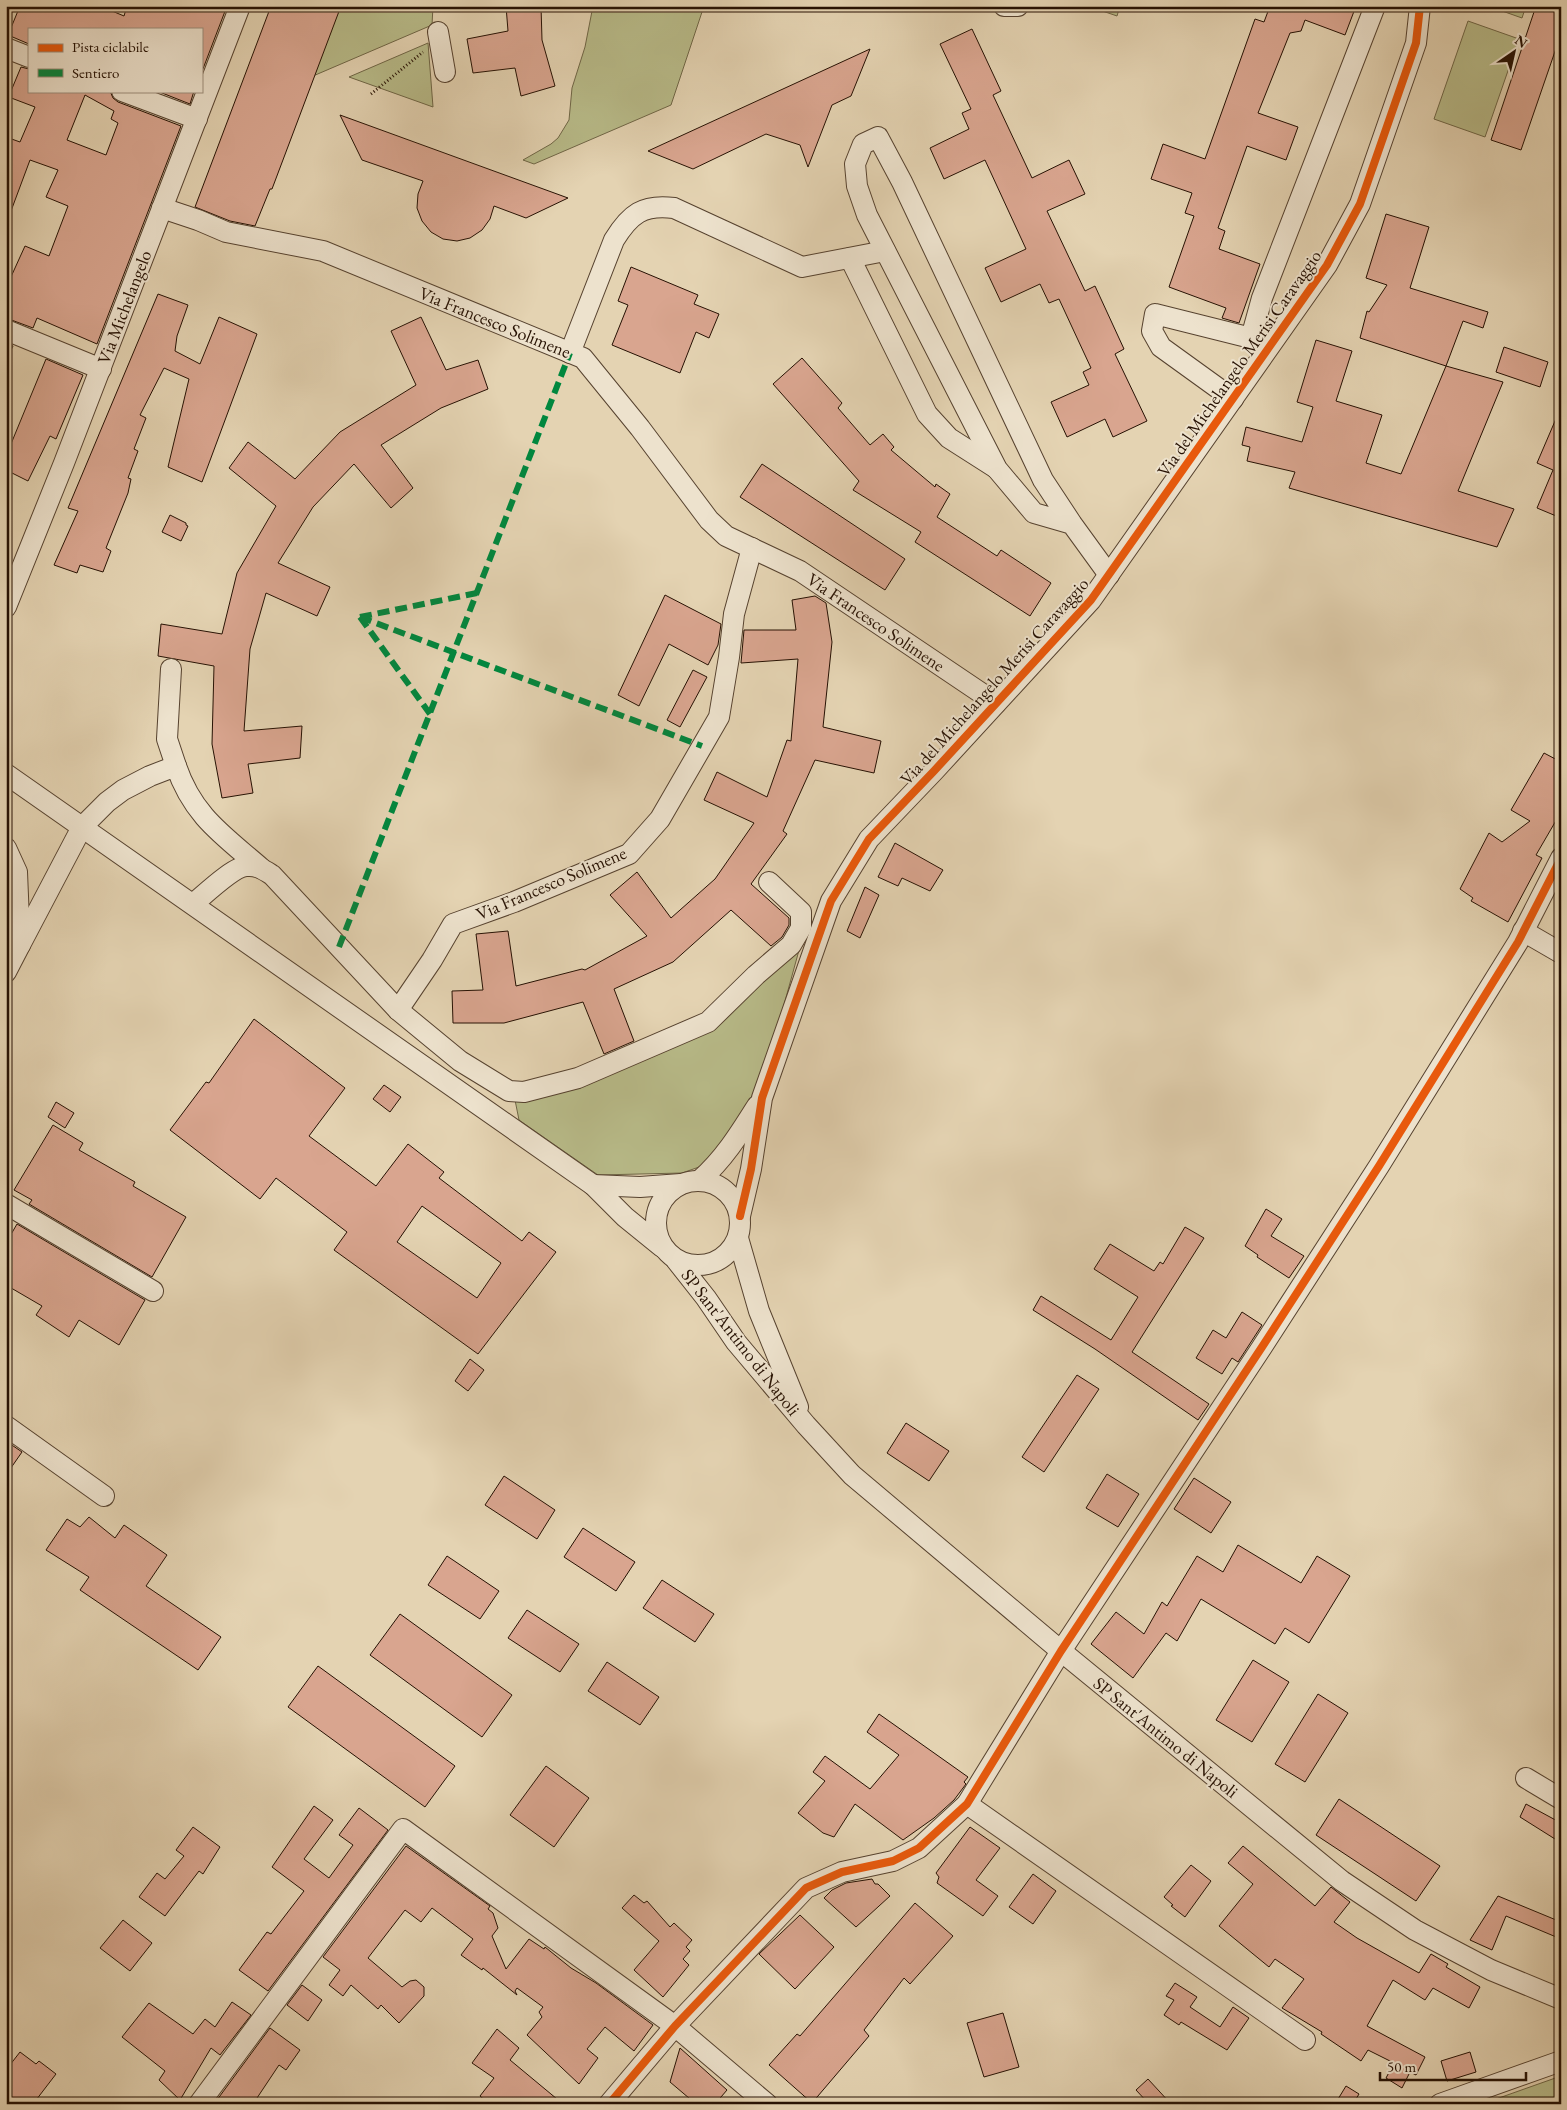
<svg xmlns="http://www.w3.org/2000/svg" width="1567" height="2110" viewBox="0 0 1567 2110" font-family="'EB Garamond',serif">
  <style>
    .green { fill: #b8bb89; stroke: #6f6646 }
    .building { fill: #d9a58f; stroke: #261103; fill-rule: evenodd }
    .lines { fill: none; stroke-linecap: round; stroke-linejoin: round }
    .minor-casing { stroke: #56422f; stroke-width: 22 }
    .path { stroke: #261103; stroke-width: 3; stroke-dasharray: 1 2.5; stroke-linecap: butt }
    .minor { stroke: #ede2cd; stroke-width: 20 }
    .quiet { stroke: #00873e; stroke-width: 6; stroke-dasharray: 12 6; stroke-linecap: butt }
    .cycleway-casing { stroke: #ede2cd; stroke-width: 11 }
    .cycleway { stroke: #e8590c; stroke-width: 8 }
    .labels { text-anchor: middle; dominant-baseline: central; stroke-width: 4; stroke-linejoin: round; paint-order: stroke }
    .street-label { font-size: 18px; fill: #261103; stroke: #ede2cd }
  </style>
  <rect width="100%" height="100%" fill="#e4d3b2"/>
  <filter id="stains"><feTurbulence type="fractalNoise" baseFrequency=".004" numOctaves="4"/><feColorMatrix values="0 0 0 0 .2 0 0 0 0 .09 0 0 0 0 .02 0 0 0 .5 -.17"/></filter>
  <radialGradient id="worn" r=".72"><stop offset=".6" stop-color="#630" stop-opacity="0"/><stop offset="1" stop-color="#630" stop-opacity=".3"/></radialGradient>
  <g class="green">
    <path d="M340 6H433L432 25 313 76Z"/>
    <path d="M593 6H704L671 105 534 164 523 160 551 144 558 138 569 120 572 88 585 47Z"/>
    <path d="M1088 6H1120L1117 16Z"/>
    <path d="M1488 6H1526L1522 18Z"/>
    <path d="M1468 21 1519 39 1485 137 1434 119Z"/>
    <path d="M428 43 433 107 349 77Z"/>
    <path d="M801 943 782 1012 756 1090 728 1136 702 1166 682 1173 598 1175 519 1120 515 1100 711 1031Z"/>
    <path d="M1561 2076V2104H1482Z"/>
  </g>
  <g class="building">
    <path d="M20 6H100L124 16 127 6H227L201 74V29H29V44L8 35Z"/>
    <path d="M271 6H341L272 189H270L255 226 230 221 195 207Z"/>
    <path d="M506 6H541L542 40 555 86 521 96 515 68 473 73 467 39 508 31Z"/>
    <path d="M1270 6H1356L1345 35 1305 20 1301 31 1290 33 1258 113 1298 127 1286 160 1247 146 1218 228 1225 231 1219 249 1260 264 1239 323 1222 318 1226 308 1169 287 1194 216 1185 213 1192 193 1151 179 1163 144 1205 159 1255 19 1264 22Z"/>
    <path d="M1536 6H1554L1561 9V34L1521 150 1491 140Z"/>
    <path d="M972 29 1001 91 993 95 1032 178 1069 160 1085 194 1047 211 1085 291 1095 286 1124 349 1115 354 1147 421 1113 437 1105 419 1067 437 1051 402 1089 385 1083 372 1091 368 1059 299 1049 303 1040 284 1001 302 985 268 1026 249 985 160 944 179 930 148 969 129 962 113 971 109 940 44Z"/>
    <path d="M870 49 851 96 832 105 808 167 800 145 766 134 693 169 648 151Z"/>
    <path d="M21 67 29 69V91H110L113 98 118 102 181 126 97 344 37 318 33 328 6 318V278L10 279 25 246 49 256 68 206 46 197 58 170 30 160 8 219H6V137L20 142 35 107 6 96V91H11ZM85 95 114 111 111 119 118 123 106 155 67 140Z"/>
    <path d="M157 91H194L190 104Z"/>
    <path d="M340 115 568 198 526 218 494 206 490 219 482 230 470 238 457 241 443 239 431 232 422 221 417 208 418 194 423 181 362 160Z"/>
    <path d="M1386 214 1429 227 1410 288 1488 312 1483 328 1463 321 1446 366 1360 338 1367 311 1369 312 1387 285 1366 278Z"/>
    <path d="M631 267 698 295 694 304 719 314 709 338 696 332 680 373 612 345 628 305 618 301Z"/>
    <path d="M158 294 188 305 177 336 175 351 200 364 219 317 257 334 202 482 168 467 189 379 164 368 140 415 146 418 134 449 138 451 128 478 131 479 128 493 106 548 111 551 103 572 80 565 77 573 54 565 78 511 68 508Z"/>
    <path d="M421 317 446 370 478 360 488 389 441 408 381 445 413 488 391 508 354 464 313 507 278 563 330 587 317 616 266 593 250 649 244 731 302 726 300 758 248 764 253 793 222 798 212 744 214 666 158 656 161 624 222 634 237 573 276 506 229 468 248 442 295 479 340 432 416 385 391 331Z"/>
    <path d="M1316 340 1352 351 1336 401 1382 415 1366 463 1401 474 1446 366 1503 382 1458 491 1514 509 1497 547 1289 488 1295 472 1247 461 1250 447 1242 445 1246 427 1302 442 1313 407 1297 402Z"/>
    <path d="M6 343 13 346 6 361Z"/>
    <path d="M1504 347 1548 362 1540 387 1496 372Z"/>
    <path d="M802 358 842 403 838 408 870 445 883 434 894 447 891 450 935 487 936 484 950 494 937 517 997 556 1001 550 1051 583 1030 616 915 542 921 532 853 490 859 481 773 384Z"/>
    <path d="M46 359 83 375 56 439 50 436 28 481 6 470V456Z"/>
    <path d="M1561 407V518L1537 508 1553 470 1537 463Z"/>
    <path d="M762 464 905 559 885 590 740 497Z"/>
    <path d="M170 515 186 523V525L188 526 181 541 162 532Z"/>
    <path d="M665 595 721 624 718 645 708 665 669 644 639 706 618 695Z"/>
    <path d="M815 596 826 603 832 642 823 727 881 741 874 773 815 760 783 831 787 834 751 884 789 918V925L782 937 771 946 731 910 673 962 614 989 634 1041 604 1054 583 1002 504 1023H453L452 991 483 990 476 934 508 931 516 986 582 969 585 970 647 936 610 895 637 872 671 918 715 879 754 823 704 800 717 772 767 797 787 740 791 741 798 659 741 663 744 630H796L792 600Z"/>
    <path d="M693 670 707 677 680 727 667 720Z"/>
    <path d="M1544 753 1561 762V812L1536 855 1542 858 1508 922 1471 901 1473 898 1460 889 1489 833 1502 842 1530 821 1511 810Z"/>
    <path d="M895 843 943 870 930 891 902 878 898 886 878 877Z"/>
    <path d="M865 887 879 895 860 938 847 931Z"/>
    <path d="M254 1019 345 1088 309 1136 376 1186 408 1144 444 1172 439 1178 522 1241 529 1232 556 1252 478 1354 334 1250 347 1232 276 1178 260 1199 170 1130 206 1082 209 1083ZM422 1206 501 1263 477 1298 397 1242Z"/>
    <path d="M384 1085 401 1097 390 1112 373 1099Z"/>
    <path d="M56 1102 74 1113 65 1128 48 1117Z"/>
    <path d="M53 1125 83 1143 79 1150 135 1182 133 1186 186 1217 152 1277 29 1204 32 1200 14 1190Z"/>
    <path d="M1266 1209 1282 1219 1271 1236 1304 1256 1289 1278 1257 1257 1258 1255 1245 1246Z"/>
    <path d="M17 1224 145 1300 119 1345 79 1320 69 1337 36 1315 42 1306 6 1285V1243Z"/>
    <path d="M1185 1227 1204 1238 1132 1352 1209 1404 1198 1420 1095 1349 1033 1310 1041 1296 1111 1340 1138 1297 1094 1269 1110 1244 1154 1271 1160 1262 1163 1264Z"/>
    <path d="M1242 1312 1262 1325 1238 1362 1232 1358 1222 1374 1196 1358 1213 1330 1226 1338Z"/>
    <path d="M470 1359 484 1370 468 1391 455 1381Z"/>
    <path d="M1077 1375 1099 1389 1044 1472 1022 1457Z"/>
    <path d="M906 1423 949 1451 929 1481 887 1453Z"/>
    <path d="M6 1441 22 1452 6 1475Z"/>
    <path d="M1107 1474 1139 1494 1118 1527 1086 1508Z"/>
    <path d="M504 1476 555 1510 537 1539 485 1505Z"/>
    <path d="M1194 1478 1231 1502 1211 1533 1174 1509Z"/>
    <path d="M89 1517 115 1538 124 1525 167 1555 146 1586 221 1637 198 1670 80 1590 89 1577 46 1550 67 1519 80 1527Z"/>
    <path d="M583 1528 635 1562 616 1591 564 1557Z"/>
    <path d="M1238 1545 1301 1583 1317 1556 1350 1576 1309 1643 1285 1628 1275 1644 1201 1599 1177 1641 1166 1633 1133 1678 1091 1644 1116 1612 1144 1634 1162 1602 1167 1606 1197 1556 1223 1572Z"/>
    <path d="M447 1556 499 1591 480 1619 428 1585Z"/>
    <path d="M662 1580 714 1614 695 1642 643 1608Z"/>
    <path d="M527 1610 579 1644 560 1672 508 1638Z"/>
    <path d="M400 1614 512 1695 482 1737 370 1655Z"/>
    <path d="M1253 1660 1289 1682 1252 1742 1216 1720Z"/>
    <path d="M607 1662 659 1697 640 1725 588 1691Z"/>
    <path d="M318 1666 455 1766 425 1807 288 1707Z"/>
    <path d="M1318 1694 1348 1713 1305 1782 1275 1764Z"/>
    <path d="M879 1714 968 1777 964 1782 966 1784 954 1800 934 1818 903 1840 855 1804 834 1837 823 1833 798 1813 825 1781 813 1772 825 1756 870 1789 899 1755 867 1732Z"/>
    <path d="M546 1766 589 1798 554 1847 510 1815Z"/>
    <path d="M1339 1799 1440 1866 1416 1901 1316 1835Z"/>
    <path d="M1526 1804 1561 1823V1829L1555 1839 1520 1817Z"/>
    <path d="M314 1806 333 1820 304 1859 329 1878 353 1845 339 1835 359 1808 388 1830 268 1991 239 1970 267 1932 271 1934 304 1891 272 1867Z"/>
    <path d="M193 1827 220 1847 203 1874 199 1871 165 1916 139 1897 157 1873 165 1879 184 1856 176 1850Z"/>
    <path d="M970 1827 1000 1848 976 1880 998 1896 983 1916 937 1883 939 1877 936 1873Z"/>
    <path d="M406 1846 490 1906 488 1909 493 1913 498 1928 492 1936 506 1969 529 1939 544 1949 545 1947 571 1968 596 1983 653 2025 634 2051 605 2027 587 2049 598 2058 579 2084 527 2035 542 2017 539 2012 543 2007 517 1988 515 1991 517 1995 483 1968 482 1970 461 1955 473 1939 432 1908 421 1922 405 1910 368 1958 402 1987 410 1981 416 1980 424 1987V1996L399 2023 381 2005 378 2009 351 1985 343 1996 329 1985 340 1970 323 1957Z"/>
    <path d="M1243 1846 1315 1906 1331 1887 1350 1902 1334 1922 1357 1938 1419 1973 1431 1954 1448 1964 1446 1967 1480 1987 1469 2008 1433 1988 1425 2000 1393 1980 1367 2026 1425 2057 1416 2075 1410 2072 1402 2088 1386 2078 1394 2063 1368 2050 1361 2061 1321 2034 1322 2032 1282 2008 1304 1979 1275 1959 1269 1967 1219 1926 1253 1884 1228 1863Z"/>
    <path d="M1191 1865 1211 1881 1185 1917 1171 1906 1173 1905 1164 1897Z"/>
    <path d="M1033 1874 1056 1891 1033 1924 1009 1907Z"/>
    <path d="M872 1879 875 1884H878L890 1896 856 1927 824 1898 832 1890 846 1883Z"/>
    <path d="M634 1895 644 1903 647 1901 670 1927 674 1923 692 1940 686 1947 690 1951 683 1959 689 1965 663 1997 634 1970 659 1941 622 1908Z"/>
    <path d="M1498 1896 1561 1922V1939L1506 1916 1492 1950 1470 1940Z"/>
    <path d="M915 1903 953 1936 910 1984 904 1978 864 2030 869 2036 812 2103 769 2065 797 2034 800 2036Z"/>
    <path d="M800 1915 834 1947 795 1989 759 1954Z"/>
    <path d="M123 1920 152 1943 130 1971 100 1948Z"/>
    <path d="M1175 1983 1197 1997 1190 2007 1220 2027 1233 2007 1249 2018 1227 2050 1181 2022 1179 2025 1164 2015 1174 2000 1166 1996Z"/>
    <path d="M302 1985 322 2000 308 2021 287 2005Z"/>
    <path d="M232 2002 251 2015 220 2055 211 2048 180 2100 159 2080 165 2071 122 2037 149 2003 193 2034 205 2019 215 2027Z"/>
    <path d="M1003 2013 1019 2067 984 2077 967 2023Z"/>
    <path d="M270 2028 300 2050 286 2070 279 2065 253 2104H214Z"/>
    <path d="M497 2029 519 2048 510 2060 563 2104H489L480 2096 494 2078 472 2063Z"/>
    <path d="M680 2048 727 2090 715 2104H696L670 2082Z"/>
    <path d="M20 2052 36 2064 39 2061 56 2074 33 2104H17L6 2096V2070Z"/>
    <path d="M1470 2052 1476 2072 1447 2081 1441 2061Z"/>
    <path d="M1148 2079 1171 2104H1149L1136 2090Z"/>
    <path d="M1346 2086 1359 2094 1353 2104H1335Z"/>
  </g>
  <g class="lines">
    <g class="minor-casing">
      <g id="minor">
        <path d="M1004 6H1018"/>
        <path d="M438 32 445 72"/>
        <path d="M6 48 29 57"/>
        <path d="M122 91 197 119"/>
        <path d="M162 208 198 220 226 232 323 251 583 358 640 428 709 520 726 536 800 571 996 703"/>
        <path d="M850 258 927 414 949 438 996 468"/>
        <path d="M6 330 101 369"/>
        <path d="M570 353 614 240C630 214 643 204 674 208L802 267 885 251"/>
        <path d="M1233 399 1161 347 1152 331 1155 314 1251 338 1262 298 1375 6"/>
        <path d="M1072 524 1034 513 997 469 867 215 857 186 855 164 863 144 878 137 902 182 1043 480 1072 524 1109 575"/>
        <path d="M6 607 64 463 240 6"/>
        <path d="M171 669 167 739 176 766"/>
        <path d="M6 774 593 1185 625 1217 662 1247"/>
        <path d="M6 848 17 872 20 945 6 972"/>
        <path d="M193 904C204 895 234 866 247 866 257 865 264 870 272 875L398 1010 460 1061 509 1091 524 1092 578 1078 708 1022 756 975 791 945 801 928V912L769 882"/>
        <path d="M1523 931 1561 953"/>
        <path d="M20 945 82 827 107 802 123 790 150 776 176 766C193 816 223 835 261 868"/>
        <path d="M398 1010 432 960 453 924 514 902 629 854 660 819 719 717 729 657 734 614 752 548"/>
        <path d="M700 1180C724 1159 740 1133 757 1106"/>
        <circle cx="698" cy="1223" r="42"/>
        <path d="M593 1185 640 1187 681 1184"/>
        <path d="M6 1204 153 1291"/>
        <path d="M740 1216 751 1169 762 1098 831 901 869 839 934 771 1091 600 1327 265 1360 204 1416 43 1420 6"/>
        <path d="M738 1238 759 1311 798 1407"/>
        <path d="M676 1260 706 1298 736 1342 806 1425 852 1475 1061 1651 1342 1881 1415 1930 1491 1970 1561 1999"/>
        <path d="M6 1426 104 1496"/>
        <path d="M1526 1778 1561 1799"/>
        <path d="M967 1804 1305 2040"/>
        <path d="M199 2104 403 1829 675 2026 767 2104"/>
        <path d="M609 2104 675 2026 806 1888 842 1872 893 1861 919 1848 967 1804 1061 1651 1262 1347 1379 1166 1518 942 1561 858"/>
        <path d="M1440 2104 1561 2061"/>
      </g>
    </g>
    <path class="path" d="M371 94 423 52"/>
    <use href="#minor" class="minor"/>
    <g class="quiet">
      <path d="M360 617 702 746"/>
      <path d="M360 617 477 593"/>
      <path d="M360 617 430 714"/>
      <path d="M339 947 570 353"/>
    </g>
    <g class="cycleway-casing">
      <g id="cycleway">
        <path d="M740 1216 751 1169 762 1098 831 901 869 839 934 771 1091 600 1327 265 1360 204 1416 43 1420 6"/>
        <path d="M609 2104 675 2026 806 1888 842 1872 893 1861 919 1848 967 1804 1061 1651 1262 1347 1379 1166 1518 942 1561 858"/>
      </g>
    </g>
    <use href="#cycleway" class="cycleway"/>
  </g>
  <g class="labels">
    <g class="street-label">
      <text transform="translate(124 307) rotate(-69)">Via Michelangelo</text>
      <text transform="translate(495 322) rotate(22)">Via Francesco Solimene</text>
      <text transform="translate(1239 363) rotate(-55)">Via del Michelangelo Merisi Caravaggio</text>
      <text transform="translate(876 622) rotate(34)">Via Francesco Solimene</text>
      <text transform="translate(994 681) rotate(-48)">Via del Michelangelo Merisi Caravaggio</text>
      <text transform="translate(551 883) rotate(-23)">Via Francesco Solimene</text>
      <text transform="translate(741 1342) rotate(52)">SP Sant'Antimo di Napoli</text>
      <text transform="translate(1166 1737) rotate(39)">SP Sant'Antimo di Napoli</text>
    </g>
  </g>
  <rect width="1567" height="2110" fill="none" stroke="#e4d3b2" stroke-width="25"/>
  <rect x="8" y="8" width="1552" height="2095" fill="none" stroke="#261103" stroke-width="2.5"/>
  <rect x="12" y="12" width="1542" height="2085" fill="none" stroke="#261103"/>
  <rect x="28" y="28" width="175" height="65" fill="#ede2cd" stroke="#9d8e7c"/>
  <rect x="38" y="44" width="25" height="8" fill="#e8590c" stroke="#9d8e7c"/>
  <text x="72" y="52" font-size="15" fill="#261103">Pista ciclabile</text>
  <rect x="38" y="69" width="25" height="8" fill="#00873e" stroke="#9d8e7c"/>
  <text x="72" y="78" font-size="15" fill="#261103">Sentiero</text>
  <g transform="translate(1514 52) rotate(34)" stroke="#ede2cd" stroke-width="4" paint-order="stroke">
  <path d="M0-4L9 19L0 12L-9 19Z" fill="#261103"/>
  <text y="-8" font-size="14" font-weight="bold" text-anchor="middle" fill="#261103">N</text>
  </g>
  <path d="M1380 2072v8h146v-8" fill="none" stroke="#261103" stroke-width="2.5"/>
  <text x="1387" y="2072" font-size="15" fill="#261103" stroke="#ede2cd" stroke-width="4" paint-order="stroke">50 m</text>
  <rect width="100%" height="100%" filter="url(#stains)"/>
  <rect width="100%" height="100%" fill="url(#worn)"/>
</svg>
